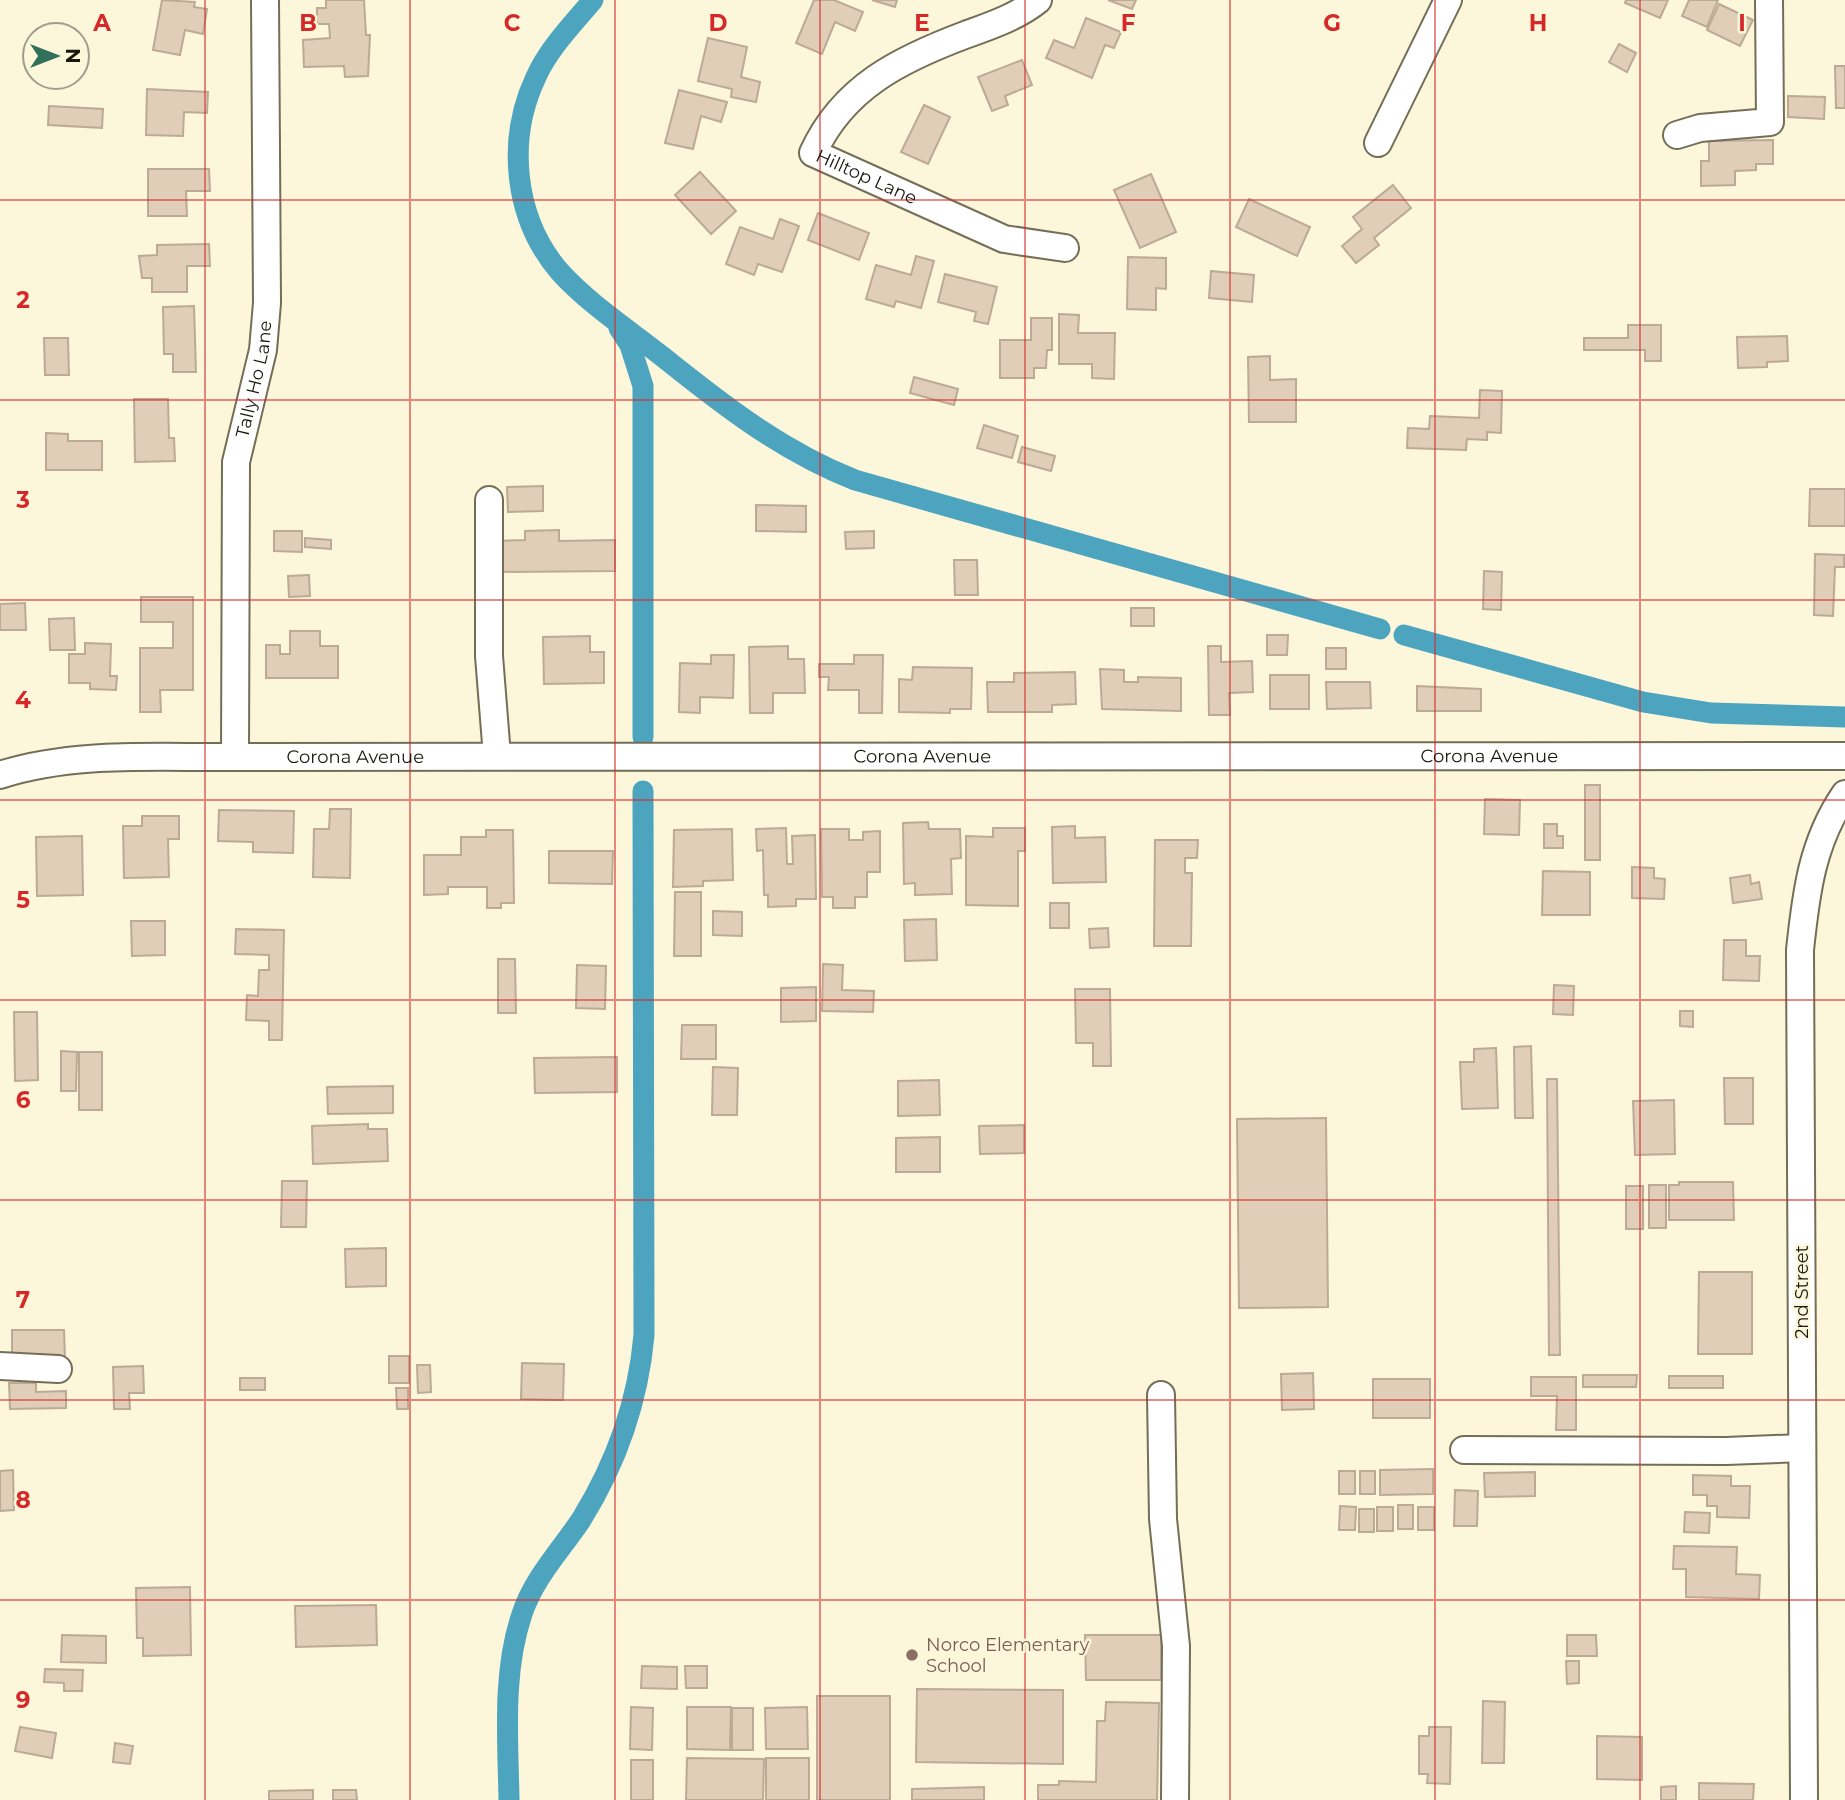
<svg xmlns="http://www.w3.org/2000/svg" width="1845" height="1800" viewBox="0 0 1845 1800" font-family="Montserrat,sans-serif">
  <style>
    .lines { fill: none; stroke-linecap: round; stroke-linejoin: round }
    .canal { stroke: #4da4bf; stroke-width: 21 }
    .building { fill: #e0ceb9; stroke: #bcaa96; stroke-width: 2 }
    .minor-casing { stroke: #746e57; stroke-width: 30 }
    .minor { stroke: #fff; stroke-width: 26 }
    .grid { fill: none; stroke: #d62828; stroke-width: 2; stroke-opacity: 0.55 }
    .education-dot { fill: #8d6e63; stroke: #fcf6db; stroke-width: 2.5 }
    .labels { text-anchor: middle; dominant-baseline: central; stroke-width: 5; stroke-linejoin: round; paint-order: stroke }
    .street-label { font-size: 18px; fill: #19170e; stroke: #fcf6db }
    .education-label { font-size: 18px; fill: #785e54; stroke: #fcf6db; text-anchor: start }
    .grid-label { font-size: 23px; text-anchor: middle; font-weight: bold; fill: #d62828; stroke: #fcf6db; stroke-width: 5; stroke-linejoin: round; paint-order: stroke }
  </style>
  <rect width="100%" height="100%" fill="#fcf6db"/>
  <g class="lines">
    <g class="canal">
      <path d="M593 0C573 24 549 48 536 77 506 140 514 219 560 272 589 304 629 330 663 357 724 406 782 451 855 480L1380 629"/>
      <path d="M619 328 630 345 643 386V737"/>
      <path d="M1404 635 1643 702 1711 713 1845 717"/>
      <path d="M509 1800C508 1739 502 1673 522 1614 534 1578 560 1551 581 1520 617 1462 638 1403 644 1335L643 791"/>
    </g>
  </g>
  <g class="building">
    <path d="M162 0 195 2 194 7 207 9 203 34 185 30 180 55 153 50Z"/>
    <path d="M326 0H364L366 35H370L368 76 345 77 344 66 304 67 303 40 330 38 329 24H317V8H326Z"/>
    <path d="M814 0H834L863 12 855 31 835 22 822 54 796 43Z"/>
    <path d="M872 0H897L895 7Z"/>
    <path d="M1108 0H1136L1132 9Z"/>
    <path d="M1626 0H1668L1660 18 1625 3Z"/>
    <path d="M1689 0H1718L1707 27 1682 16Z"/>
    <path d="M1719 4 1753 20 1740 46 1707 30Z"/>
    <path d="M1086 18 1121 32 1114 48 1105 45 1092 78 1046 58 1054 40 1074 48Z"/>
    <path d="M708 38 747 47 741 77 760 82 756 102 731 97 732 89 698 81Z"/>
    <path d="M1619 44 1636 53 1627 72 1609 62Z"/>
    <path d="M1022 60 1032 85 1005 96 1008 105 992 111 978 77Z"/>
    <path d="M1835 66H1845V108H1836Z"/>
    <path d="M147 89 208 92 207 113 184 112 183 136 146 135Z"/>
    <path d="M679 90 727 102 721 122 701 116 693 149 665 143Z"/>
    <path d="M1788 96 1825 97 1824 119 1788 117Z"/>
    <path d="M924 105 950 117 928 164 901 152Z"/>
    <path d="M49 106 103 109 102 128 48 125Z"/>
    <path d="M1773 140V164H1756V170L1735 171V185L1701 186V161H1709V141Z"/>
    <path d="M148 169H209L210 191H186L187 216H148Z"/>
    <path d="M700 172 736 211 711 234 675 195Z"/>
    <path d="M1151 174 1176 232 1140 248 1114 190Z"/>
    <path d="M1393 185 1411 208 1374 238 1379 245 1356 263 1342 246 1362 229 1353 217Z"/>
    <path d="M1249 199 1310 227 1297 256 1236 227Z"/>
    <path d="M818 213 869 233 859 260 808 240Z"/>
    <path d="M780 219 799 226 782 272 758 264 754 275 726 264 740 227 773 239Z"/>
    <path d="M209 244 210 266H187V292H152V278H142L139 256 157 255V245Z"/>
    <path d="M916 256 934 261 921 308 896 301 894 307 866 299 876 265 911 275Z"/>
    <path d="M1128 257 1166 258V289L1156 288V310L1127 309Z"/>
    <path d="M1211 271 1254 275 1252 302 1209 298Z"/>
    <path d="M945 274 997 287 988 324 974 321 976 312 938 302Z"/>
    <path d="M194 306 196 372H173V354H164L163 307Z"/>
    <path d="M1059 314 1079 315 1078 333H1115L1114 379 1092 378V364H1059Z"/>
    <path d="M1031 318H1052V350H1047L1046 368H1034V378H1000V340H1031Z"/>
    <path d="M1628 325H1661V361H1645V350H1584V338H1628Z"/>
    <path d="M1787 336 1788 361 1767 362V367L1738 368 1737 337Z"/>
    <path d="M44 338H68L69 375H45Z"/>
    <path d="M1270 356V380L1296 379V422H1249L1248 357Z"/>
    <path d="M914 377 958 389 954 405 910 393Z"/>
    <path d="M1480 390 1502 391 1501 433 1487 432V440L1467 439 1466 450 1407 448 1408 428 1429 429 1430 416 1479 418Z"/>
    <path d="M134 399H168L169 438H174L175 461 135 462Z"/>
    <path d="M984 425 1018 436 1012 458 977 448Z"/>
    <path d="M46 433 68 434V441H102V470H46Z"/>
    <path d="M1022 447 1055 456 1051 471 1018 462Z"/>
    <path d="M543 486V511L508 512 507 487Z"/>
    <path d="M1810 489H1845V526H1809Z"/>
    <path d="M756 505 806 506V532L756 531Z"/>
    <path d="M559 530V541L615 540V571L494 572 493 541 525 540V531Z"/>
    <path d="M274 531H302V552L274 551Z"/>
    <path d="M874 531V548L846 549 845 532Z"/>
    <path d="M305 538 331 540V549L305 547Z"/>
    <path d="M1815 554 1844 555V567H1835L1833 616 1814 615Z"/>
    <path d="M954 560H977L978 595H955Z"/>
    <path d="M1484 571 1502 572 1501 610 1483 609Z"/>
    <path d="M309 575 310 596 289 597 288 576Z"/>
    <path d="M141 597H193V690H160L161 712H140V648H173V622H141Z"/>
    <path d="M25 603 26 630H0V604Z"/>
    <rect x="1131" y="608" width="23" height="18"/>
    <path d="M74 618 75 650H50L49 619Z"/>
    <path d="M290 631H320V646H338V678H266V645H280V654H290Z"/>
    <path d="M1267 635H1288L1287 655H1267Z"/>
    <path d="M590 636V652H604V683L544 684 543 637Z"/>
    <path d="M85 643 111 644 110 676H117L116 690 90 689V683H69V654H85Z"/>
    <path d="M788 646V659H804L805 693H773V713H750L749 647Z"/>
    <path d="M1208 646H1221V662L1252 661 1253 692 1229 693 1230 715H1209Z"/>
    <rect x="1326" y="648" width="20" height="21"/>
    <path d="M711 655H734L733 698 700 697V713L679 712 680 663 711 664Z"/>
    <path d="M854 655H883L882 713H859V690H828L829 677H819V664H854Z"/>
    <path d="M913 667 972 668 971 709H950V713L899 712V679L912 680Z"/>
    <path d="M1100 669 1124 670V682H1138V677L1181 678V711L1102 709Z"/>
    <path d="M1075 672 1076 704 1052 705V712H988L987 682H1014V673Z"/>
    <rect x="1270" y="675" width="39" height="34"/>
    <path d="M1326 682H1370L1371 708 1327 709Z"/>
    <path d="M1417 686 1481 689V711H1417Z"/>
    <rect x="1585" y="785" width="15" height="75"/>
    <path d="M1485 799 1520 800 1519 835 1484 834Z"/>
    <path d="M330 809H351L350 878 313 877 314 829H329Z"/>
    <path d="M219 810 294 811 293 853 253 852V842L218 841Z"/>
    <path d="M142 816H179V839H168L169 877 124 878 123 826H142Z"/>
    <path d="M928 822 929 829H960L961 858 951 859 952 894 915 895V883L904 884 903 823Z"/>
    <path d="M1544 824H1557V836H1563V848H1544Z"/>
    <path d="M1075 826V838L1105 837 1106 882 1053 883 1052 827Z"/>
    <path d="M786 828 787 864H793L792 836 815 835 816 899H796V906L768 907V895H764L763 850 757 851 756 829Z"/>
    <path d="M993 828H1025V851H1018V906L966 905V836L993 837Z"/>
    <path d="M732 829 733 880 703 881V886L673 887 674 830Z"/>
    <path d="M821 829H849V840H863V832L880 831V872H867V897H855V908H833V897H822Z"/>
    <path d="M486 830H513L514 903H501V908H487V887H448V894L424 895V855H461V837H486Z"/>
    <path d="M82 836 83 895 37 896 36 837Z"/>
    <path d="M1155 840H1198L1197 858H1185V873H1192L1191 946H1154Z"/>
    <path d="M549 851H613L612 884 549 883Z"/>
    <path d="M1632 867 1654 868V878L1665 879 1664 899 1632 898Z"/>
    <path d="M1543 871 1590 872V915H1542Z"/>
    <path d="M1750 875 1751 884 1759 882 1762 899 1733 903 1730 878Z"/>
    <path d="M675 892H701V956H674Z"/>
    <rect x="1050" y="903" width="19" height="25"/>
    <path d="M713 911 742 912V936L713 935Z"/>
    <path d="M936 919 937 960 905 961 904 920Z"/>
    <path d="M131 921H165V955L132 956Z"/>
    <path d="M1108 928 1109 947 1090 948 1089 929Z"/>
    <path d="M236 929 284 930 282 1040H269V1021L246 1020 247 995 258 996 259 970H269V955L235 954Z"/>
    <path d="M1724 940H1746V956H1760L1759 981 1723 980Z"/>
    <path d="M498 959H515L516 1013H498Z"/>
    <path d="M823 964 843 965 842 990 874 991 873 1012 822 1011Z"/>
    <path d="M577 965 606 966 605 1009 576 1008Z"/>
    <path d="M1554 985 1574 986 1573 1015 1553 1014Z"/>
    <path d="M816 987V1021L781 1022V988Z"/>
    <path d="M1075 989H1110L1111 1066H1093V1043H1076Z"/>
    <path d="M1680 1011H1693V1027L1680 1026Z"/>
    <path d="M14 1012H37L38 1080 15 1081Z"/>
    <path d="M682 1025H716V1059H681Z"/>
    <path d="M1531 1046 1533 1118H1515L1514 1047Z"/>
    <path d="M1496 1048 1498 1108 1462 1109 1460 1062H1474V1049Z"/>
    <path d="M61 1051 77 1052 76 1091H61Z"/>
    <rect x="79" y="1052" width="23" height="58"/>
    <path d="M617 1057V1092L535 1093 534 1058Z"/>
    <path d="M713 1067 738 1068 737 1115H712Z"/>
    <path d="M1724 1078H1753V1124H1725Z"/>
    <path d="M1547 1079H1557L1560 1355H1549Z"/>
    <path d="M939 1080 940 1115 898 1116V1081Z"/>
    <path d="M393 1086V1113L328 1114 327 1087Z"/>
    <path d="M1674 1100 1675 1154 1635 1155 1633 1101Z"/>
    <path d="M1326 1118 1328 1307 1239 1308 1237 1119Z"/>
    <path d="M368 1124V1129H387L388 1161 313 1164 312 1126Z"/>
    <path d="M1024 1125V1153L980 1154 979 1126Z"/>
    <path d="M940 1137V1172H896V1138Z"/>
    <path d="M282 1181H307L306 1227H281Z"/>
    <path d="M1679 1182H1733L1734 1220H1669V1185H1679Z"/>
    <rect x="1649" y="1185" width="17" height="43"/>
    <rect x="1626" y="1186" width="17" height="43"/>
    <path d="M386 1248V1286L346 1287 345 1249Z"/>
    <path d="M1699 1272H1752V1354H1698Z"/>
    <path d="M12 1330H64L65 1358H12Z"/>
    <rect x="389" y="1356" width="20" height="27"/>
    <path d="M522 1363 564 1364 563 1400 521 1399Z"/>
    <path d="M417 1365H430L431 1392 418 1393Z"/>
    <path d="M143 1366 144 1393H129L130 1409H114L113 1367Z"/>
    <path d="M1313 1373 1314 1409 1282 1410 1281 1374Z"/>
    <path d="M1583 1375H1637L1636 1387H1583Z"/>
    <rect x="1669" y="1376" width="54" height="12"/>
    <path d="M1531 1377H1576V1430H1556L1557 1396H1531Z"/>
    <rect x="240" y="1378" width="25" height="12"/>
    <rect x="1373" y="1379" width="57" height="39"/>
    <path d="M9 1383H36V1392L66 1391V1408L10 1409Z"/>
    <path d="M396 1388H408V1409H397Z"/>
    <path d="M1433 1469V1494L1380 1495V1470Z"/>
    <path d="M13 1470 14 1510 0 1511V1471Z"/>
    <rect x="1339" y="1471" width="16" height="23"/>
    <rect x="1360" y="1471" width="15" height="23"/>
    <path d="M1535 1472V1496L1485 1497 1484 1473Z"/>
    <path d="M1693 1475 1731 1476V1486H1750L1749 1518 1717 1517V1506H1707V1495H1693Z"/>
    <path d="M1455 1490 1478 1491 1477 1526H1454Z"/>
    <rect x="1398" y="1505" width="15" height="24"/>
    <path d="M1340 1506 1356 1507 1355 1530H1339Z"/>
    <rect x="1377" y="1507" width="16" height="24"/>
    <rect x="1418" y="1507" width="16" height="23"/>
    <rect x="1359" y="1509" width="15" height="23"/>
    <path d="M1685 1512 1710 1513 1709 1533 1684 1532Z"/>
    <path d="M1674 1546 1737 1547 1736 1574 1760 1575 1759 1599 1686 1597V1569H1673Z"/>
    <path d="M190 1587 191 1655 143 1656V1638H137L136 1588Z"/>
    <path d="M376 1605 377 1645 296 1647 295 1606Z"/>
    <path d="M62 1635 106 1636V1663L61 1662Z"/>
    <path d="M1085 1635H1161V1680H1086Z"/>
    <path d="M1567 1635H1596L1597 1656H1567Z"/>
    <path d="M1566 1661H1579V1683L1567 1684Z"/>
    <path d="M642 1666 677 1667V1689L641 1688Z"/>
    <path d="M685 1666H707V1688H686Z"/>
    <path d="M45 1669 83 1670 82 1691H64V1683L44 1682Z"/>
    <path d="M917 1689 1063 1690V1764L916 1762Z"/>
    <rect x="817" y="1696" width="73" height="104"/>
    <path d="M1483 1701 1505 1702 1504 1763H1482Z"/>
    <path d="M1106 1702 1159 1703 1157 1800H1038V1785H1059V1781L1096 1782 1097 1721H1105Z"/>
    <path d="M631 1707 653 1708 652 1750 630 1749Z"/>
    <path d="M687 1707H731L730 1750 687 1749Z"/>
    <path d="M807 1707 808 1749H766L765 1708Z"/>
    <rect x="732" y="1708" width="21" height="42"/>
    <path d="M20 1727 56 1733 52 1758 15 1751Z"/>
    <path d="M1429 1727H1451L1450 1784 1427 1783 1428 1774H1419V1736H1429Z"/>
    <path d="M1597 1736 1642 1737V1780L1597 1779Z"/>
    <path d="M115 1743 133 1746 130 1764 113 1762Z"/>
    <path d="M687 1758 764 1759 763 1800H686Z"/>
    <rect x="766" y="1758" width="43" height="42"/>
    <rect x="631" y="1760" width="22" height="40"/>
    <path d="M1699 1783 1754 1784 1753 1800H1699Z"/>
    <path d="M1676 1786V1800H1661V1787Z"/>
    <path d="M984 1787V1800H912V1789Z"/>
    <path d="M313 1790V1800H269V1791Z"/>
    <path d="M333 1790H356L357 1800H333Z"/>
  </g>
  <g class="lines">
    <g class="minor-casing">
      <g id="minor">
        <path id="s1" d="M1038 0C1017 17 990 26 965 35 901 59 843 87 813 153L1004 239 1065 248"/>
        <path d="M1677 135 1700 128 1770 122 1769 0"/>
        <path d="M1378 143 1448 0"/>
        <path d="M489 500V656L497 756"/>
        <path id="s2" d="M235 757 236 462 263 350 267 303 265 0"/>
        <path id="s3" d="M0 775C74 751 158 758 235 757L1845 756"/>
        <path d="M0 1366 58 1369"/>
        <path d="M1161 1395 1163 1519 1176 1646 1175 1800"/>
        <path d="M1464 1450 1726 1451 1802 1448"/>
        <path d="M1804 1800 1800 950C1806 893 1812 842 1845 794"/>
      </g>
    </g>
    <use href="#minor" class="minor"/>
  </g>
  <path class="grid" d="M205 0V1800M410 0V1800M615 0V1800M820 0V1800M1025 0V1800M1230 0V1800M1435 0V1800M1640 0V1800M0 200H1845M0 400H1845M0 600H1845M0 800H1845M0 1000H1845M0 1200H1845M0 1400H1845M0 1600H1845"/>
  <circle class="education-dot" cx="912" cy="1655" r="7"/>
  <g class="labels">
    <g class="street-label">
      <text stroke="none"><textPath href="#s1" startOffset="338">Hilltop Lane</textPath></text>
      <text stroke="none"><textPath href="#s2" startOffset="380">Tally Ho Lane</textPath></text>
      <text stroke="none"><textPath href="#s3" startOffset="924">Corona Avenue</textPath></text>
      <text stroke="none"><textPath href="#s3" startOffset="1491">Corona Avenue</textPath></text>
      <text stroke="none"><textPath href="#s3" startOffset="357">Corona Avenue</textPath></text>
      <text transform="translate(1802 1292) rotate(-90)">2nd Street</text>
    </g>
    <g class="education-label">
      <text x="926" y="1645">Norco Elementary<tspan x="926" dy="21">School</tspan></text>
    </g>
  </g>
  <g class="grid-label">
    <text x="102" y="31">A</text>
    <text x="308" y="31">B</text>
    <text x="512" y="31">C</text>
    <text x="718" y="31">D</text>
    <text x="922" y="31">E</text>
    <text x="1128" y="31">F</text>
    <text x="1332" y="31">G</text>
    <text x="1538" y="31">H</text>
    <text x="1742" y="31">I</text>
    <text x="23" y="308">2</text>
    <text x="23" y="508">3</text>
    <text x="23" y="708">4</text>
    <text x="23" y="908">5</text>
    <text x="23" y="1108">6</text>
    <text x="23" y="1308">7</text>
    <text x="23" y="1508">8</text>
    <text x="23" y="1708">9</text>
  </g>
  <g transform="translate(56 56) rotate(90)"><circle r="33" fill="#fcf6db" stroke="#a19d89" stroke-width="2"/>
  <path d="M0-5L12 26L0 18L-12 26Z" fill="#33705c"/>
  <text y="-10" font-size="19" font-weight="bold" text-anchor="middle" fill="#19170e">N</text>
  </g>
</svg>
